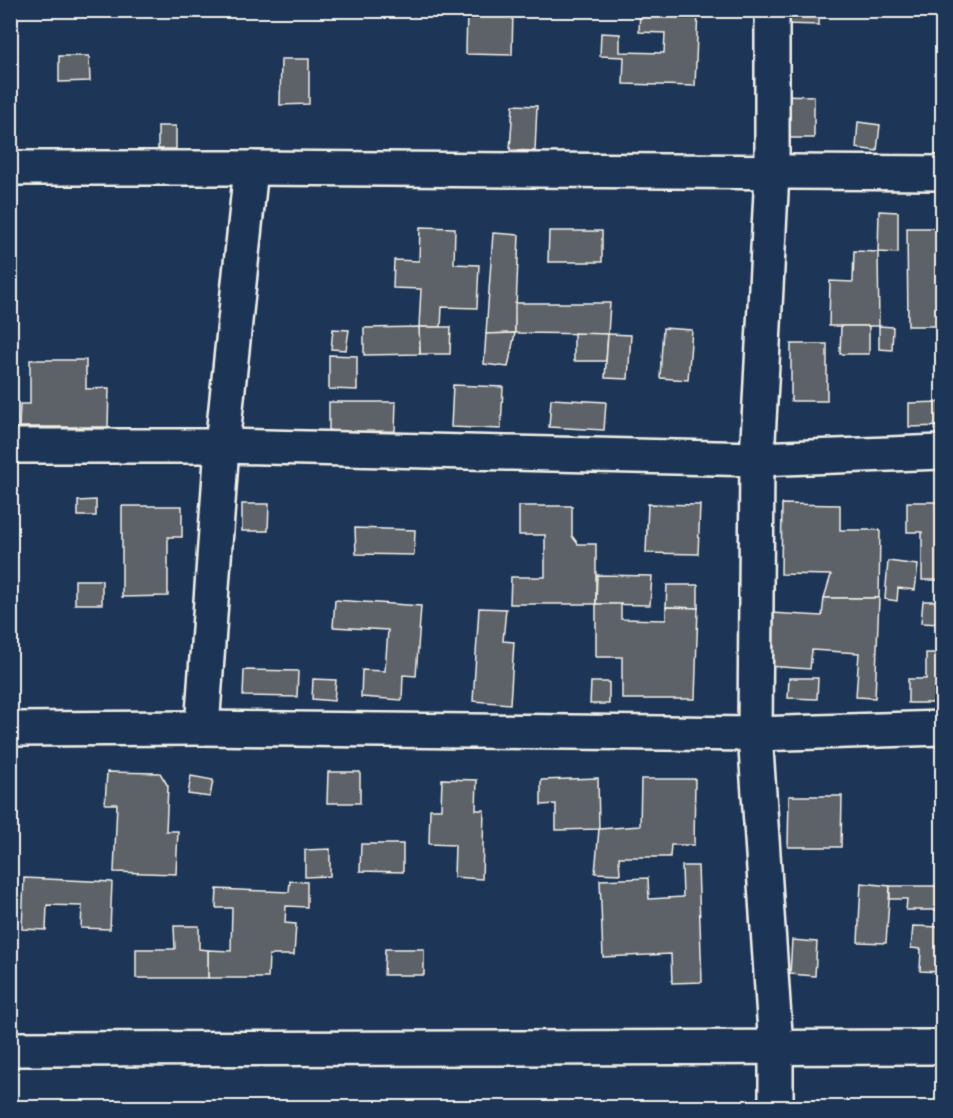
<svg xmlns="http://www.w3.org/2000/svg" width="953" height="1118" viewBox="0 0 953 1118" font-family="Sriracha,sans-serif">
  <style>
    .building { fill: #5d6268; stroke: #f4f1e8; stroke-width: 1.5 }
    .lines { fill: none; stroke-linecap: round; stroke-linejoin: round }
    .minor-casing { stroke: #f4f1e8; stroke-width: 38 }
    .tertiary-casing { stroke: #f4f1e8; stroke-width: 38 }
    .minor { stroke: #1d3557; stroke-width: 33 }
    .tertiary { stroke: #1d3557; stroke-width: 33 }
  </style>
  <rect width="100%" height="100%" fill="#1d3557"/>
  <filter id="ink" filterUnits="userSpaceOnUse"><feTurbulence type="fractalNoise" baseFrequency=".0167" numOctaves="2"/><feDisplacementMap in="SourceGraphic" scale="12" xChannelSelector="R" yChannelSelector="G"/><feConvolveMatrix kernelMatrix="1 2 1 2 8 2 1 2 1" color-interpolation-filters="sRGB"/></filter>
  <g filter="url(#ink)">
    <g class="building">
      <path d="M467 10H513L512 55 466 54Z"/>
      <path d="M640 10H698L695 86 623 84 624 57 600 56 601 33 620 34V52L664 53 665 33 639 32Z"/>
      <path d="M785 10H819V25L784 24Z"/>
      <path d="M59 56H89L90 81 59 82Z"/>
      <path d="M281 59H309V104L280 105Z"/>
      <path d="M781 95 814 96V138H779Z"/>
      <path d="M513 105 537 106 535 151 510 150Z"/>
      <path d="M858 122 880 125 877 151 856 148Z"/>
      <rect x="158" y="126" width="18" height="23"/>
      <path d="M879 211 898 212V253L878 252Z"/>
      <path d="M420 227 455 228 454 264 479 265 477 308 442 307 441 327H419L421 289 393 288 394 260 419 261Z"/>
      <path d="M907 228H942V302L940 303 939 326H908Z"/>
      <path d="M549 231H602V262H548Z"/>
      <path d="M493 233 519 235 515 333 486 334Z"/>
      <path d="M854 251 878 252 879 326H829L830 281 853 282Z"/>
      <path d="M515 303H610L608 334 515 333Z"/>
      <path d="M841 326H869V354H840Z"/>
      <path d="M879 326 893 327 892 350 879 349Z"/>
      <path d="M939 326H942V365H941Z"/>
      <path d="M419 327H451L450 354H420Z"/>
      <path d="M419 327 420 354 364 355V328Z"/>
      <path d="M663 328 692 330 688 380 660 378Z"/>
      <path d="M333 329 349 330 346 350 331 349Z"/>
      <path d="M515 333 508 367 484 364 486 334Z"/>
      <path d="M574 333 608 334 606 361H574Z"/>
      <path d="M608 334 631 335 628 379 605 378Z"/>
      <rect x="791" y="344" width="36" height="57"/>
      <path d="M329 355 357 356V390L329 389Z"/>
      <path d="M30 360H86V389L109 388 108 427H19L20 404H30Z"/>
      <path d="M453 385 503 387 501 429 451 427Z"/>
      <path d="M551 399 606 402 604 430 549 427Z"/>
      <path d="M329 402H396L395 431 329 432Z"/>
      <path d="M942 402V426L909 427V403Z"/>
      <path d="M96 500V516H78V501Z"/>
      <path d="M907 502H942V580H922V532H907Z"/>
      <path d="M242 504H269L268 531H242Z"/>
      <path d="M648 504 700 505 698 554 646 553Z"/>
      <path d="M782 504 840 505V530H880L879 598H824L831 575 781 574Z"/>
      <path d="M122 506H182V537H168V596L122 597Z"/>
      <path d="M519 506H572V536L578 544H596V604H510L511 577H545V535H519Z"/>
      <path d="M355 528 415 530 414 555 356 554Z"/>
      <path d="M888 561 918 565 915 590 898 588 897 601 885 599Z"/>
      <path d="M597 575 652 576 650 605 596 604Z"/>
      <rect x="75" y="580" width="27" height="24"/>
      <path d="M667 585H698V608L666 607Z"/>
      <path d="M824 598H879L875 698 856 697 859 653 812 650 810 669 768 666 771 613 822 616Z"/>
      <path d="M335 600 421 606 416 676 403 675 402 700 361 697 362 670 385 671 388 630 333 627Z"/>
      <path d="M923 601H942V624L921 623Z"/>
      <path d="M596 604H621V619L666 620V607L698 608 695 699H622V657H596Z"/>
      <path d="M479 608 506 609 503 641 514 642 510 704 473 701Z"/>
      <path d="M926 653H942V703H908V679H926Z"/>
      <path d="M244 670 298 671 297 697 243 696Z"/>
      <path d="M789 678H818L817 699 788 698Z"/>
      <path d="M313 679 336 680 334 701 312 699Z"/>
      <path d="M591 682H609V704H590Z"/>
      <path d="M107 772 160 773 168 786 166 831H178L176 874 114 872 117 804H105Z"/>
      <path d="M328 772H360V803H327Z"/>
      <path d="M191 776 213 780 210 797 188 794Z"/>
      <path d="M598 778 599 829 556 830V804L541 805V780Z"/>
      <path d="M442 779 477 780 476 810H484L482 879 454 877 455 845 429 844 430 809H441Z"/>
      <path d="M641 779H695L694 845H671L670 857H619L620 874 595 873 599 829 640 826Z"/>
      <path d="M789 796H842L841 847H788Z"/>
      <path d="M361 844H403V872L360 871Z"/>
      <path d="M330 849V876L305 877V850Z"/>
      <path d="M682 866H698L702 982 672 983 671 954 603 957 600 880 648 878 649 899 683 897Z"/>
      <path d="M10 877H12L14 914H10Z"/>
      <path d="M24 878 112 882 110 929 81 928 82 906 47 905 46 930 22 929Z"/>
      <path d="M290 881 307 882V907L286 906 285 923 296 924 294 955H269L268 978H208V950L231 951 232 908H216L217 889 289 892Z"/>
      <path d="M861 883 890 886 886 943 858 942Z"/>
      <path d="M890 886H942V910H906L907 899H890Z"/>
      <path d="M174 926H199V949L208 950V978H136V949H175Z"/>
      <path d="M913 926 942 927V979L940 972 920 971 921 949 911 948Z"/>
      <path d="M792 940 817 942 815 976 790 974Z"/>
      <path d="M385 949H424V975H384Z"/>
    </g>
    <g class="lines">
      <g class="minor-casing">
        <g id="minor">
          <path d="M772 10V173L757 459 755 734 776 1048V1108"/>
          <path d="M10 168H251L942 173"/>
          <path d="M10 446H222L757 459 942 452"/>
          <path d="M202 728 222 446 251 168"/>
          <path d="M10 729 202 728 755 734 942 728"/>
        </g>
      </g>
      <g class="tertiary-casing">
        <path id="tertiary" d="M10 1049 942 1047"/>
      </g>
      <use href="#minor" class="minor"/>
      <use href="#tertiary" class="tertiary"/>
    </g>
  </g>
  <rect width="953" height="1118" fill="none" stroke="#1d3557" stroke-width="36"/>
  <rect x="18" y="18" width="917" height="1082" fill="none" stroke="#f4f1e8" stroke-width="2" filter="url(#ink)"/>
</svg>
